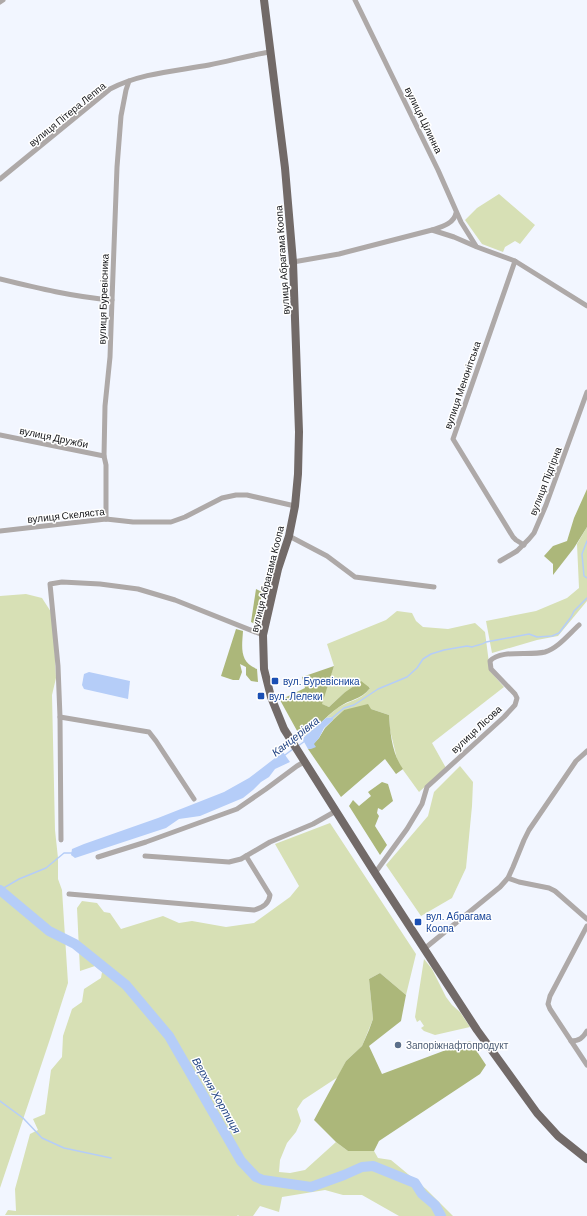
<svg xmlns="http://www.w3.org/2000/svg" width="587" height="1216" viewBox="0 0 587 1216" font-family="Barlow,sans-serif">
  <style>
    .green { fill: #d7e0b5 }
    .forest { fill: #acb77a }
    .water { fill: #b5cdf8 }
    .lines { fill: none; stroke-linecap: round; stroke-linejoin: round }
    .stream { stroke: #b5cdf8; stroke-width: 1.5 }
    .river { stroke: #b5cdf8; stroke-width: 10 }
    .street { stroke: #aea9a8; stroke-width: 5 }
    .primary { stroke: #726a68; stroke-width: 8 }
    .transit-dot { fill: #1a4fb4; stroke: #fff; stroke-width: 1.5 }
    .service-dot { fill: #5c6f8a; stroke: #fff; stroke-width: 1.5 }
    .labels { text-anchor: middle; dominant-baseline: central; stroke-width: 3; stroke-linejoin: round; paint-order: stroke }
    .street-label { font-size: 10px; fill: #151619; stroke: #fff }
    .transit-label { font-size: 10px; fill: #164399; stroke: #fff; text-anchor: start }
    .service-label { font-size: 10px; fill: #4e5e75; stroke: #fff; text-anchor: start }
    .water-label { font-size: 11px; font-style: italic; fill: #264786; stroke: #fff }
  </style>
  <rect width="100%" height="100%" fill="#f2f6ff"/>
  <g class="green">
    <path d="M499 194 535 225 520 244 515 241 505 247 503 252 482 244 465 220 477 208Z"/>
    <path d="M587 527V601L558 636 537 640 492 653 486 621 536 611 567 598 579 588 577 544Z"/>
    <path d="M26 594 42 598 53 615 56 678 52 695 55 830 58 858V879L62 890 68 983 51 1036 0 1188V596Z"/>
    <path d="M397 611 412 613 416 621 423 627 448 629 475 623 485 632 490 671 504 687 432 743 446 768 419 792 398 763 390 730 389 715 371 709 344 710 333 720V717L326 718C331 714 336 708 341 706 352 700 364 699 370 687L344 693 329 707 321 704 334 666 327 644 386 620Z"/>
    <path d="M460 766 473 782 472 806 466 868 452 898 421 916 386 865 428 816 434 792Z"/>
    <path d="M330 823 416 954 406 995 380 973 369 979 373 1019 362 1046 346 1061 338 1077 303 1100 297 1109 301 1121 296 1132 287 1143 280 1160 279 1172 290 1173 305 1170 336 1142 348 1151H374L378 1158 391 1160 426 1189 453 1216H399L362 1195H343L325 1190 282 1197 279 1212 260 1206 253 1216H239L238 1215 237 1216 5 1215 8 1210 16 1211 15 1189 30 1134 38 1130 33 1119 45 1114 51 1070 62 1057 63 1036 72 1009 82 1002 84 989 101 978 102 972 95 966 80 971 77 908 82 901 97 903 104 912 110 913 121 929 163 916 179 923 192 921 226 927 254 923 290 897 299 886 275 844Z"/>
    <path d="M424 959 432 969 446 997 452 1005 460 1012 470 1027 435 1035 424 1031 421 1028 424 1026 420 1020 417 1022 415 1017Z"/>
  </g>
  <g class="forest">
    <path d="M587 489V527L574 548 553 575V564L544 556 553 546 567 541 574 518Z"/>
    <path d="M256 589 262 592 257 625 251 622Z"/>
    <path d="M236 629 243 631C242 647 239 662 257 669L258 682 251 681 246 675V667L240 664 242 672 239 680H233L221 676Z"/>
    <path d="M334 666 322 704 329 707 344 693 361 681 370 688C361 700 350 699 339 707 326 716 315 730 301 738L280 700 305 688 302 677Z"/>
    <path d="M368 704 371 709 389 715C390 732 392 754 403 769L396 774 385 759 341 797 308 749 319 738 325 728 333 720 344 710Z"/>
    <path d="M382 782 388 784 393 801 382 810 378 808 377 813 379 816 375 826 387 845 380 855 349 806 353 800 359 806 371 796 368 792Z"/>
    <path d="M380 973 406 995 401 1021 369 1046 382 1074 470 1041 486 1065 480 1074 379 1141 374 1151H348L336 1142 314 1120 346 1061 362 1046 369 1030 373 1019 369 979Z"/>
  </g>
  <g class="water">
    <path d="M89 672 130 681 128 699 84 689 82 685 84 674Z"/>
    <path d="M333 717V720L324 728 319 738 314 744 316 747 311 749H308L303 740 304 737 326 718Z"/>
    <path d="M283 752 290 762 275 769 269 777 261 782 253 790 243 798 200 816 179 819 166 828 75 858 71 855 72 849 84 844 158 818 224 792 249 778Z"/>
  </g>
  <g class="lines">
    <g class="stream">
      <path d="M587 541 582 554 584 576 587 578"/>
      <path d="M332 718 344 708 354 705 378 689 407 677 417 668 423 659 431 654 444 650 467 646 472 647C477 645 482 645 486 642L529 634 537 637 552 636 559 633 571 617 574 611 587 598"/>
      <path d="M298 746 305 741"/>
      <path d="M285 755 293 749"/>
      <path d="M0 890 19 879 46 868 64 853H73"/>
      <path d="M0 1101 23 1118 42 1138 64 1148 111 1158"/>
    </g>
    <path class="river" d="M0 890 49 931 75 944 126 985 169 1036 241 1161 256 1177 263 1180 311 1187 344 1175 362 1167 373 1166 415 1183 422 1194 435 1205 441 1216"/>
    <g class="street">
      <path d="M355 0 438 170 461 222 476 246"/>
      <path d="M0 2 3 0"/>
      <path d="M0 179 110 89C141 73 176 71 209 65 230 61 250 55 270 52"/>
      <path d="M432 230C441 227 454 224 456 213"/>
      <path d="M515 261 453 439 513 537 516 540 524 545"/>
      <path d="M293 262 339 254 432 230 454 237 477 247 515 261 587 306"/>
      <path d="M0 279C37 288 74 297 112 300"/>
      <path d="M0 435 104 456"/>
      <path d="M106 519V465L104 456 105 406 110 357 112 300 117 167 121 116 126 90 129 81"/>
      <path d="M0 531 106 519 133 522H171L185 517 222 498 236 495H247L295 506"/>
      <path d="M289 536 327 556 355 577 434 587"/>
      <path d="M500 561 517 551 529 539 534 533 546 505 587 392"/>
      <path d="M60 717 149 732 156 741 194 799"/>
      <path d="M61 840 60 717 58 666 50 584 62 582 100 584 138 589 175 600 263 635"/>
      <path d="M145 856 229 862 241 859 270 842 313 824 336 811"/>
      <path d="M98 857 146 842 237 809 266 789 297 766 304 762"/>
      <path d="M375 873 407 829 422 804 427 787 504 717 515 705 517 698 515 694 491 669 490 661C501 649 529 656 545 652 558 648 569 634 579 625"/>
      <path d="M508 878 519 882 549 888 555 891 587 919"/>
      <path d="M69 894 254 910C262 908 269 904 270 895L246 856"/>
      <path d="M587 926 550 996 548 1004 550 1009 587 1065"/>
      <path d="M424 949 500 887 508 878 513 867 524 840 529 830 576 761 587 751"/>
      <path d="M571 1041C579 1041 583 1038 587 1031"/>
    </g>
    <path class="primary" d="M264 0 285 168 293 262 299 432 298 474 295 506 289 536 278 569 263 635 264 669 271 697 284 729 375 873 477 1030 537 1113 558 1136 587 1159"/>
  </g>
  <g class="transit-dot">
    <rect x="271" y="677" width="8" height="8" rx="2"/>
    <rect x="257" y="692" width="8" height="8" rx="2"/>
    <rect x="414" y="918" width="8" height="8" rx="2"/>
  </g>
  <circle class="service-dot" cx="398" cy="1045" r="4"/>
  <g class="labels">
    <g class="street-label">
      <text transform="translate(67 114) rotate(-39)">вулиця Пітера Леппа</text>
      <text transform="translate(424 120) rotate(64)">вулиця Цілинна</text>
      <text transform="translate(282 260) rotate(-94)">вулиця Абрагама Коопа</text>
      <text transform="translate(103 299) rotate(-88)">вулиця Буревісника</text>
      <text transform="translate(462 385) rotate(-71)">вулиця Менонітська</text>
      <text transform="translate(54 437) rotate(12)">вулиця Дружби</text>
      <text transform="translate(545 481) rotate(-69)">вулиця Підгірна</text>
      <text transform="translate(66 515) rotate(-6)">вулиця Скеляста</text>
      <text transform="translate(267 579) rotate(-76)">вулиця Абрагама Коопа</text>
      <text transform="translate(476 729) rotate(-43)">вулиця Лісова</text>
    </g>
    <g class="transit-label">
      <text x="283" y="681">вул. Буревісника</text>
      <text x="269" y="696">вул. Лелеки</text>
      <text x="426" y="916">вул. Абрагама<tspan x="426" dy="12">Коопа</tspan></text>
    </g>
    <g class="service-label">
      <text x="406" y="1045">Запоріжнафтопродукт</text>
    </g>
    <g class="water-label">
      <text transform="translate(295 736) rotate(-38)">Канцерівка</text>
      <text transform="translate(217 1095) rotate(60)">Верхня Хортиця</text>
    </g>
  </g>
</svg>
